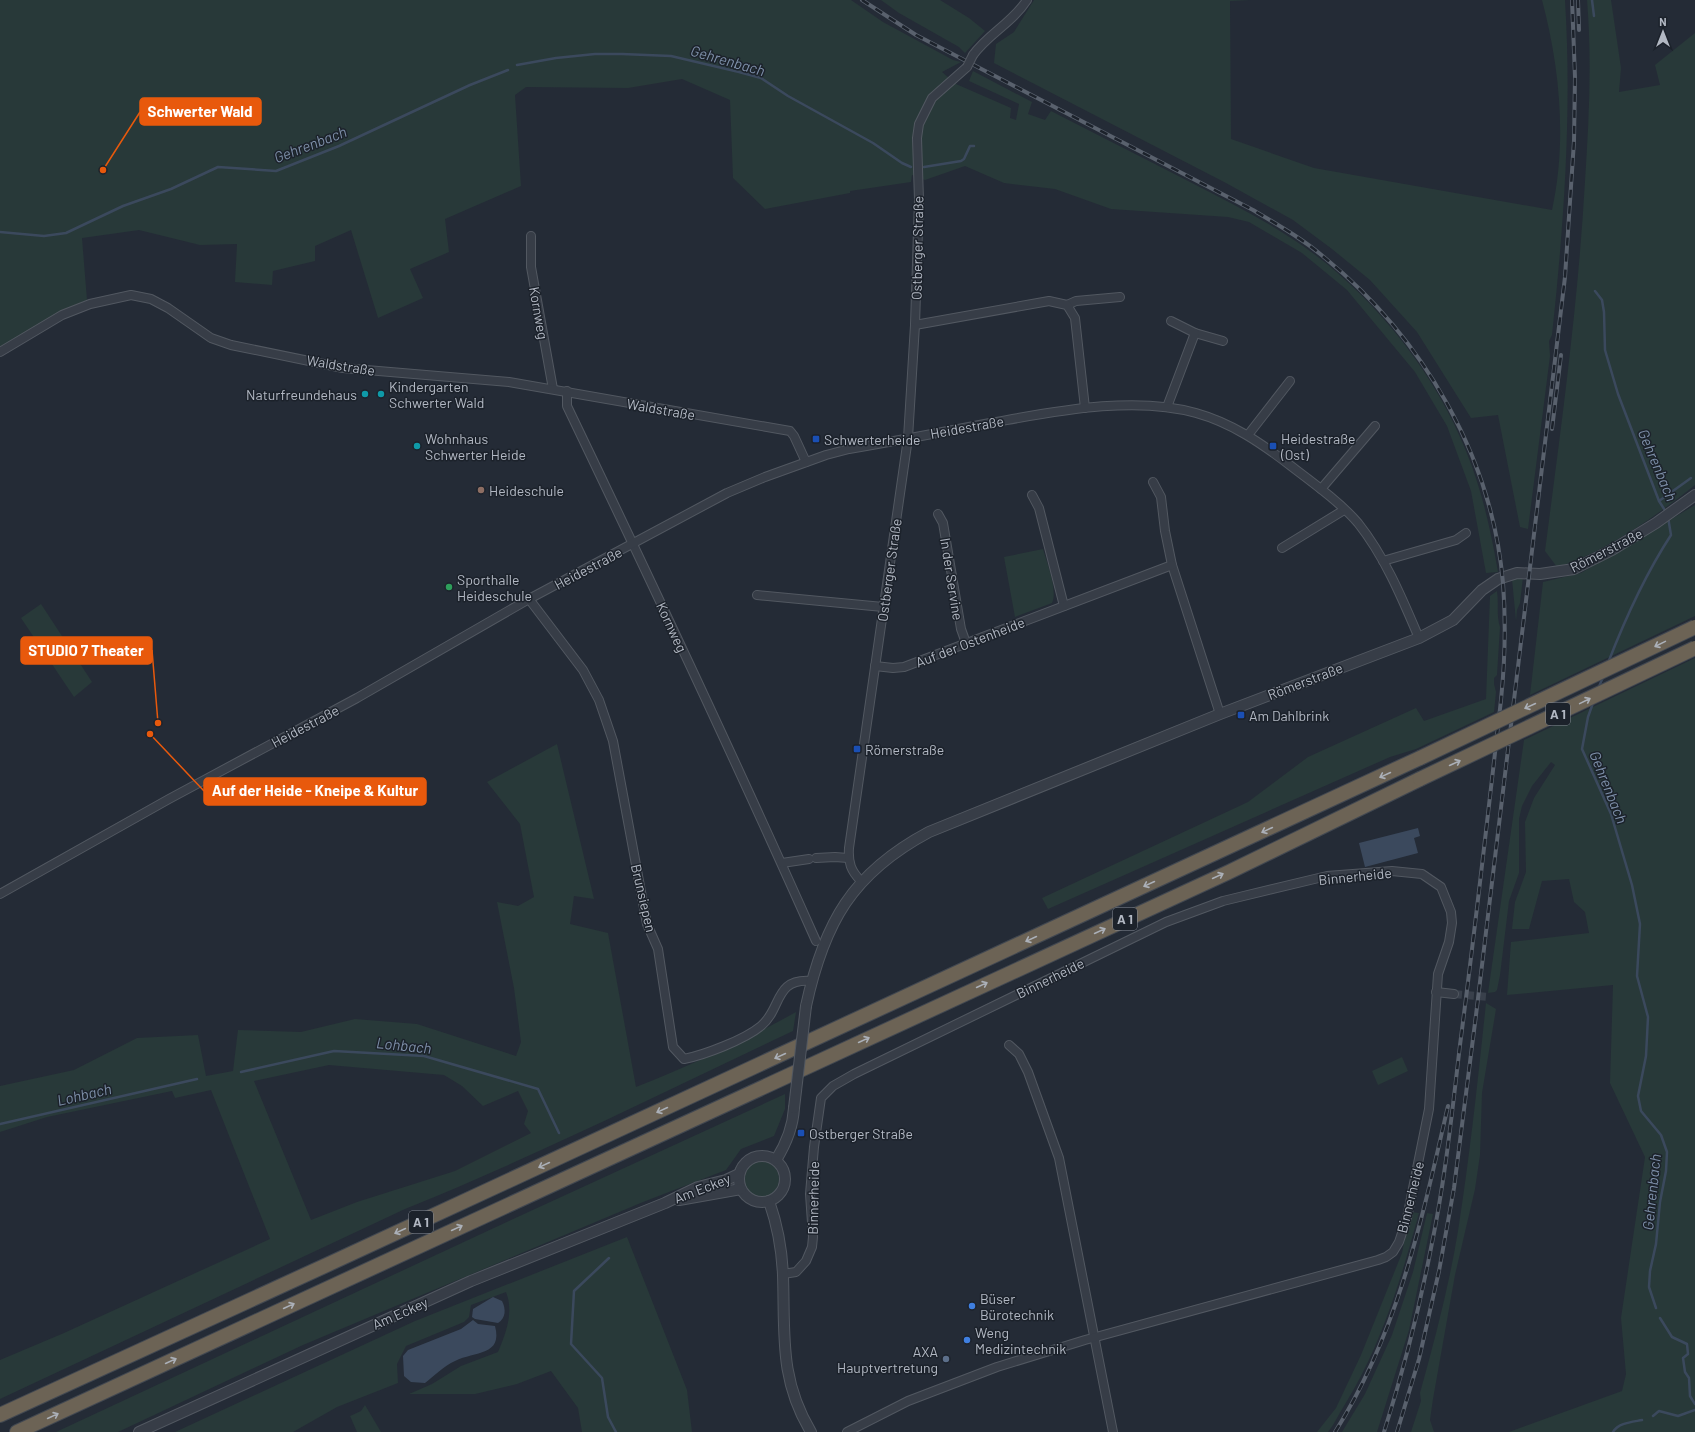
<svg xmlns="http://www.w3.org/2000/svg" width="1695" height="1432" viewBox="0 0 1695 1432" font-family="Barlow,sans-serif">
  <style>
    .green { fill: #283939; fill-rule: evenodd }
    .water { fill: #3b495d }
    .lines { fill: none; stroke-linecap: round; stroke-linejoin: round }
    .stream { stroke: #3b495d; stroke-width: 2.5 }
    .minor-tunnel { stroke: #39404b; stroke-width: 8; stroke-dasharray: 8 4; stroke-linecap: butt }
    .minor-casing { stroke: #525861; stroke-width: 10 }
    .tertiary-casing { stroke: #525861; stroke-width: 12 }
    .motorway-casing { stroke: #424851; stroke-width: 16 }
    .minor { stroke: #373d47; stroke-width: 8 }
    .tertiary { stroke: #373d47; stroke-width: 10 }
    .motorway { stroke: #6c6355; stroke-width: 14 }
    .rail-casing { stroke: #59616d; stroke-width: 4 }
    .rail { stroke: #1c222b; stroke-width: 2.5; stroke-dasharray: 8; stroke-linecap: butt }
    .minor-bridge-casing { stroke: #525861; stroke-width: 10; stroke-linecap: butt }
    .tertiary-bridge-casing { stroke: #525861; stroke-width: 12; stroke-linecap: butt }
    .motorway-bridge-casing { stroke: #424851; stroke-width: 16; stroke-linecap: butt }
    .minor-bridge { stroke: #373d47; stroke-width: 8 }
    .tertiary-bridge { stroke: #373d47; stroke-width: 10 }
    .motorway-bridge { stroke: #6c6355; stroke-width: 14 }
    .oneway { stroke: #abb0b8 }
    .culture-dot { fill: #0f9aa8; stroke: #1c222b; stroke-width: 1.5 }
    .transit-dot { fill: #1a4fb4; stroke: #1c222b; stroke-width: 1.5 }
    .education-dot { fill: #8d6e63; stroke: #1c222b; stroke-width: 1.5 }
    .leisure-dot { fill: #2e9e5b; stroke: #1c222b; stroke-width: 1.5 }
    .shop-dot { fill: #3f7fe0; stroke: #1c222b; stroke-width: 1.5 }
    .service-dot { fill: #5c6f8a; stroke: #1c222b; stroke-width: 1.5 }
    .labels { text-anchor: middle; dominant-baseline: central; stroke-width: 3; stroke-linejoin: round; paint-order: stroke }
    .shield { fill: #1c222b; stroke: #858b95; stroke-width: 1 }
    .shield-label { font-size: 13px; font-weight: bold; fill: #b2b8c3 }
    .street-label { font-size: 14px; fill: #b2b8c3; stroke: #1c222b }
    .poi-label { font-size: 14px; fill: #b2b8c3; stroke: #1c222b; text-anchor: start }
    .water-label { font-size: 15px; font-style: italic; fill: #7d8fa8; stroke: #1c222b }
    .leader { fill: none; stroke: #e8590c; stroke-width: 1.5 }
    .callout-dot { fill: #e8590c; stroke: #1c222b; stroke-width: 1.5 }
    .callout { fill: #e8590c; stroke: #e8590c; stroke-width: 1.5 }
    .callout-label { font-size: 15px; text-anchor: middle; font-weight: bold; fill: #fff }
  </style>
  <rect width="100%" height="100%" fill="#242b36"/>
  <g class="green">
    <path d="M0 0H851L883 22 953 60 961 62 942 72 956 84 1011 108 1010 118 1016 120 1019 104 969 81 973 71 1032 102 1028 114 1045 120 1051 111C1097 135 1144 158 1190 182 1229 202 1267 221 1303 246 1372 294 1435 372 1466 451 1482 490 1491 531 1498 572L1486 573 1471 491 1447 426 1415 372 1347 290 1302 253 1249 222 1228 217 1111 209 1055 189 1004 183 965 166 925 180 912 175 911 182 850 191V193L765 209 733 178 730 100 682 79 628 88 526 87 515 95 521 186 445 219 449 252 410 269 423 298 378 318 351 230 315 246V261L273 271 272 285 235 282 237 244 200 245 139 230 82 238 87 300 61 311 0 347Z"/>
    <path d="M881 0H940L969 18 985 31 965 53 959 47 899 13Z"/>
    <path d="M1034 0H1251L1230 1 1231 139 1314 168 1552 210C1567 141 1560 68 1542 0H1565C1572 112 1564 224 1552 335L1549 341 1550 356 1528 529 1520 527 1498 415 1471 418 1417 332 1370 280 1332 249 1293 220 1226 183 994 63 996 44 1014 32Z"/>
    <path d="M1587 0H1611L1621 68 1619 92 1660 85 1655 65 1695 33V485C1658 515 1602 554 1557 567L1545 551C1561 428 1578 306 1585 181 1589 121 1592 60 1587 0Z"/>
    <path d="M1695 505V616L1530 695 1543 582 1581 573Z"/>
    <path d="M1043 549C1047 563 1058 590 1052 603L1015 617 1004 557Z"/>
    <path d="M1523 577 1520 603 1517 610 1516 621 1512 579Z"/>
    <path d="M1497 591C1499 603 1496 615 1500 627L1497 675 1494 678V684L1496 692 1494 712 1416 749 1390 757 1048 909 1042 898 1248 802 1308 757 1416 708 1424 721 1486 699 1490 596Z"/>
    <path d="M41 604 92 682 74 697 21 618Z"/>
    <path d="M1695 658V1432H1509L1622 1391 1626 1374 1621 1318 1645 1157 1610 1083 1613 985 1507 995 1511 942 1589 933 1585 912 1574 902 1569 879 1542 881 1529 929H1512L1515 902 1526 872 1525 822 1534 798 1555 765 1551 762 1532 786 1522 806 1519 819V873L1509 901 1500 975 1497 990 1495 992 1488 993 1524 740Z"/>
    <path d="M557 744 594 899 574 896 570 924 608 933 636 1087C691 1065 744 1041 796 1012L793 1031C664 1092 536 1156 405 1209L0 1399V1360L64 1333 270 1239 211 1090 175 1098 172 1091 47 1117 0 1132V1086L74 1070 137 1038 198 1035 206 1076 233 1071 238 1030 301 1032 355 1019 417 1024 516 1056 521 1042 514 988 497 902 518 906 534 897 520 824 487 782ZM329 1065 444 1075 462 1086 483 1106 518 1091 528 1111 524 1124 531 1133 455 1171 357 1202 311 1220 254 1081Z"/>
    <path d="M1486 1003 1496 1009 1482 1093 1480 1155 1475 1189 1455 1275 1433 1399 1430 1420 1434 1432H1411L1421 1401 1420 1393C1435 1339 1449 1286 1458 1231 1470 1155 1478 1079 1486 1003Z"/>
    <path d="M1402 1057 1408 1071 1378 1085 1372 1071Z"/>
    <path d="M785 1094V1109L774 1136 741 1149 726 1170 643 1202 303 1345 118 1432H56L511 1220Z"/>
    <circle cx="761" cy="1179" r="18"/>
    <path d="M1410 1212 1419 1213C1404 1268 1388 1323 1362 1374 1353 1392 1342 1408 1333 1425L1328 1432H1317L1336 1408 1361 1355 1402 1253Z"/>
    <path d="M1427 1213 1433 1214 1409 1330 1377 1432H1342L1365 1394 1392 1335 1413 1272Z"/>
    <path d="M627 1237 687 1390 692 1432H582L578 1408 551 1371 517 1384 475 1394H409L432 1384 461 1366 498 1352C506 1333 514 1312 506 1292L471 1305 469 1317 464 1322 406 1346 397 1364 398 1383 337 1407 293 1432H175L415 1321Z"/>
    <path d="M365 1405 381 1432H357L350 1416 361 1411Z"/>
  </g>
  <g class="water">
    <path d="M1418 828 1420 836 1414 838 1418 853 1365 867 1359 843Z"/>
    <path d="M493 1297 502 1301C506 1309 506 1318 498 1323L475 1319 472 1317 473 1309Z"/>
    <path d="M473 1320 478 1324 495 1326C503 1356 475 1351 455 1361 444 1366 434 1376 425 1383L411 1382 404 1376 403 1356 408 1350 461 1329Z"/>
  </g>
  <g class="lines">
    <g class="stream">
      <path d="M1592 0 1594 16"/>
      <path d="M517 65 556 58 595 54H622L671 56 739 72 761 78 788 96 873 143 902 163 911 167"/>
      <path d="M924 167 961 161 964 159 970 146H974"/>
      <path d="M0 232 44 236 66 233 123 206 171 189 218 167 276 171 339 146 470 85 508 70"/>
      <path d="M1595 291 1602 300 1604 312 1605 350 1618 394 1659 501 1666 512"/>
      <path d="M1659 501 1691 478"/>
      <path d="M1608 663C1625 619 1645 575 1671 535L1668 517"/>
      <path d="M1598 689 1603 677"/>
      <path d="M1593 703 1588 717 1582 749 1611 814 1632 885 1640 924 1637 976 1648 1017 1646 1056 1638 1096 1641 1111 1661 1135 1667 1152 1666 1171 1660 1202 1656 1244 1650 1271 1649 1287 1656 1308"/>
      <path d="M241 1072 334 1051 424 1056 538 1089 559 1133"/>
      <path d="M0 1124 197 1079"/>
      <path d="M609 1258 574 1291 571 1344 602 1378 608 1417 616 1432"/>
      <path d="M1660 1318 1672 1337 1687 1344 1688 1354 1683 1358 1685 1372 1689 1378 1690 1396 1695 1404"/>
      <path d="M1653 1416 1659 1411 1678 1416 1695 1410"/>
      <path d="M1613 1432C1618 1423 1632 1422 1642 1420"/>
    </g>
    <path class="minor-tunnel" d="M1454 994 1488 997"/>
    <g class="minor-casing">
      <g id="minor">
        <path d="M973 55C988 34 1012 23 1027 0"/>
        <path d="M531 236V267L553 389"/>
        <path d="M1067 305 1076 301 1120 297"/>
        <path d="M915 325 1049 301 1067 305 1075 318 1085 408"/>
        <path d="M1195 333 1223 341"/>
        <path d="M0 352 62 315 90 304 131 295 151 299 168 308 211 338 231 345 343 368 509 382 790 431 794 436 806 462"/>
        <path d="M567 391V406C652 583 736 761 816 941"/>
        <path d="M1167 407 1195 333 1171 321"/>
        <path d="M1248 435 1290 381"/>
        <path d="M1153 482 1161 497 1165 531 1172 565 1220 714"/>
        <path d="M1321 489 1375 426"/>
        <path d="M1032 495 1039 508 1064 606"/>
        <path d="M938 514 943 523 961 629 966 643"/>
        <path d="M1282 548 1344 510"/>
        <path d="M1383 561 1456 540 1466 533"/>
        <path d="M757 595 883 607"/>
        <path d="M529 599 583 670 599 700 613 741 647 924 658 949 673 1047 684 1059C704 1055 744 1040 761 1026 782 1009 774 978 811 981"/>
        <path d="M875 666 893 668 904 667 1172 565"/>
        <path d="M816 858 835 857 848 858"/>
        <path d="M782 863 809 859"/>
        <path d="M861 881C851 871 848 863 849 848L908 438 915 325 919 200 917 138 919 124 932 98 967 67"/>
        <path d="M0 894 169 799 357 698 529 599 727 493 765 477 826 455 849 449C896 441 943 432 990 423 1053 412 1133 395 1196 413 1232 423 1261 443 1291 466 1312 482 1341 503 1358 523 1385 557 1402 598 1419 638"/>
        <path d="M1436 992 1454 994"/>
        <path d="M1009 1045 1019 1054 1028 1072 1059 1158 1113 1432"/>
        <path d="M783 1274 796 1272 806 1261 812 1247 813 1237 810 1194 814 1147 821 1098 833 1086 854 1074 1166 922 1223 901 1327 876 1392 871 1422 874 1441 887 1451 912 1452 923 1449 942 1438 974 1429 1109 1407 1218 1399 1242 1393 1252 1386 1257 1378 1260 1085 1340 997 1367 908 1401 847 1432"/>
      </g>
    </g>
    <g class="tertiary-casing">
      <g id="tertiary">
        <path d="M806 1006C824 923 852 873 929 832L1220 714 1419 638 1453 620 1482 590 1498 579 1517 573 1540 574 1574 569 1612 550 1656 523 1695 495"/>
        <circle cx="762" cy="1179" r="23"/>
        <path d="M776 1160C786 1144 793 1127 794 1108"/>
        <path d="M679 1200 741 1189"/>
        <path d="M769 1201C777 1224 782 1251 783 1275 785 1334 779 1379 811 1432"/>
        <path d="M139 1432 471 1281 665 1203 698 1187 726 1180 739 1174"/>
      </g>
    </g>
    <g class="motorway-casing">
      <g id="motorway">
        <path d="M0 1415 331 1263 1420 758"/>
        <path d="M17 1432 1229 872 1420 779"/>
      </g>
    </g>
    <use href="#minor" class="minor"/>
    <use href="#tertiary" class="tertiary"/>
    <use href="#motorway" class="motorway"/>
    <g class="rail-casing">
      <g id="rail">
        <path d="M862 0 916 35 1253 210C1278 225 1303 239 1325 258 1423 338 1492 456 1503 583 1506 622 1505 661 1501 700 1488 815 1475 930 1460 1045 1452 1113 1445 1181 1431 1248 1419 1310 1403 1372 1384 1432"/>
        <path d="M1578 0 1579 30"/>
        <path d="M1552 429 1561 355"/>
        <path d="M1335 1432C1398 1333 1422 1219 1448 1106"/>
        <path d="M1397 1432 1419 1359 1439 1271 1454 1188 1476 1015 1565 277 1574 141 1575 77 1572 0"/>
      </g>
    </g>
    <use href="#rail" class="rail"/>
    <g class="minor-bridge-casing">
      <path id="minor-bridge" d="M967 67 973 55"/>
    </g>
    <g class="tertiary-bridge-casing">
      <path id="tertiary-bridge" d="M794 1108 806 1006"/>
    </g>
    <g class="motorway-bridge-casing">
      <g id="motorway-bridge">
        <path d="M1420 758 1695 627"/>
        <path d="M1420 779 1695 648"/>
      </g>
    </g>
    <use href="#minor-bridge" class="minor-bridge"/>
    <use href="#tertiary-bridge" class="tertiary-bridge"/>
    <use href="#motorway-bridge" class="motorway-bridge"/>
  </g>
  <defs><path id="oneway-shaft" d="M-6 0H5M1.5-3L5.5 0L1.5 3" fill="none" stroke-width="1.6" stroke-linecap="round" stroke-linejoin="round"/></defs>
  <g class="oneway">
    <use href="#oneway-shaft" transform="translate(1660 644) rotate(154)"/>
    <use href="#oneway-shaft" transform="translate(1585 701) rotate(-26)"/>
    <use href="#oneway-shaft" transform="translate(1530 706) rotate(155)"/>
    <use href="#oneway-shaft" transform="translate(1455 763) rotate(-25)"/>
    <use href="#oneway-shaft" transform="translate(1385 775) rotate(155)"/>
    <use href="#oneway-shaft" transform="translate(1267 830) rotate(155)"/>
    <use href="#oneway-shaft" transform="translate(1218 876) rotate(-25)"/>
    <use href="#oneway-shaft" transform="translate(1149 884) rotate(155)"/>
    <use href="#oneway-shaft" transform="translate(1100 931) rotate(-25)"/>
    <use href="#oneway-shaft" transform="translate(1031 939) rotate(155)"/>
    <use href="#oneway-shaft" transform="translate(982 985) rotate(-25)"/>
    <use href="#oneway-shaft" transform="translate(864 1040) rotate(-25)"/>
    <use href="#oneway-shaft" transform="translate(780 1056) rotate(155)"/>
    <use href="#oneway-shaft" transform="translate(662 1110) rotate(155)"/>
    <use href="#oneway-shaft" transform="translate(544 1165) rotate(155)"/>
    <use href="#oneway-shaft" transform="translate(457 1228) rotate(-25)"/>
    <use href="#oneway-shaft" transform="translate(400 1231) rotate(155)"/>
    <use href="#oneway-shaft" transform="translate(289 1306) rotate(-25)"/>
    <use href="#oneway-shaft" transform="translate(171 1361) rotate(-25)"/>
    <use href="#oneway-shaft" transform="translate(53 1416) rotate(-25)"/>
  </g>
  <g class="culture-dot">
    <circle cx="365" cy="394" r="4"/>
    <circle cx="381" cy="394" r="4"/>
    <circle cx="417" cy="446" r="4"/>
  </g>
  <g class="transit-dot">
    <rect x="812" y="435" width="8" height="8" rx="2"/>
    <rect x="1269" y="442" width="8" height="8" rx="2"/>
    <rect x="1237" y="711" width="8" height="8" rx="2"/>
    <rect x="853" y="745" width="8" height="8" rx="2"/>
    <rect x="797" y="1129" width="8" height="8" rx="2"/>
  </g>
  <circle class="education-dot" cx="481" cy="490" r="4"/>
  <circle class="leisure-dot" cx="449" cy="587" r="4"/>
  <g class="shop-dot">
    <circle cx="972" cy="1306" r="4"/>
    <circle cx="967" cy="1340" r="4"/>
  </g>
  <circle class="service-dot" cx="946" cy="1359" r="4"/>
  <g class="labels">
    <g class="shield">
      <rect x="1546" y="703" width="24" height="22" rx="3"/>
      <rect x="1113" y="908" width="24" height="22" rx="3"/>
      <rect x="409" y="1211" width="24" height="22" rx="3"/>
    </g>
    <g class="shield-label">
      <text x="1558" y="714">A 1</text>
      <text x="1125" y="919">A 1</text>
      <text x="421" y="1222">A 1</text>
    </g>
    <g class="street-label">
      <text transform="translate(917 248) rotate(-89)">Ostberger Straße</text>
      <text transform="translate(539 313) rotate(80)">Kornweg</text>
      <text transform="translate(341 365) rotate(9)">Waldstraße</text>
      <text transform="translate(661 409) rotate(10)">Waldstraße</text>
      <text transform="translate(967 427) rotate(-10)">Heidestraße</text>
      <text transform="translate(1606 550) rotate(-27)">Römerstraße</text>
      <text transform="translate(588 568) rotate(-28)">Heidestraße</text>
      <text transform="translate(889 570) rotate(-82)">Ostberger Straße</text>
      <text transform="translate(952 579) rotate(81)">In der Servine</text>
      <text transform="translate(672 627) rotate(65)">Kornweg</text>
      <text transform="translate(970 642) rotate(-21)">Auf der Ostenheide</text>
      <text transform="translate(1305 681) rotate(-21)">Römerstraße</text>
      <text transform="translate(305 726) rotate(-28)">Heidestraße</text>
      <text transform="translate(1355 876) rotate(-6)">Binnerheide</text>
      <text transform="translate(644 898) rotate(77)">Brunsiepen</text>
      <text transform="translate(1050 978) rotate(-26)">Binnerheide</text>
      <text transform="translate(702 1188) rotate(-21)">Am Eckey</text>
      <text transform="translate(1410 1197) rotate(-76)">Binnerheide</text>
      <text transform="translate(813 1198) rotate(-89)">Binnerheide</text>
      <text transform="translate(400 1313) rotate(-24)">Am Eckey</text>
    </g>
    <g class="poi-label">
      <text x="389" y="386">Kindergarten<tspan x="389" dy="16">Schwerter Wald</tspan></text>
      <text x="357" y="394" text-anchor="end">Naturfreundehaus</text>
      <text x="425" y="438">Wohnhaus<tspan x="425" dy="16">Schwerter Heide</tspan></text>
      <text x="1281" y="438">Heidestraße<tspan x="1281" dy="16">(Ost)</tspan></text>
      <text x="824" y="439">Schwerterheide</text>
      <text x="489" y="490">Heideschule</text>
      <text x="457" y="579">Sporthalle<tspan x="457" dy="16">Heideschule</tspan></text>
      <text x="1249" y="715">Am Dahlbrink</text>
      <text x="865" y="749">Römerstraße</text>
      <text x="809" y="1133">Ostberger Straße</text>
      <text x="980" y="1298">Büser<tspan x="980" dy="16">Bürotechnik</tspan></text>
      <text x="975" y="1332">Weng<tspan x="975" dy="16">Medizintechnik</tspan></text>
      <text x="938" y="1351" text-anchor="end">AXA<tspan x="938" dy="16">Hauptvertretung</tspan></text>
    </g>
    <g class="water-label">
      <text transform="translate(728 60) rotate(16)">Gehrenbach</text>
      <text transform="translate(310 144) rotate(-21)">Gehrenbach</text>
      <text transform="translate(1658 465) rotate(67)">Gehrenbach</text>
      <text transform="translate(1609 787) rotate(68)">Gehrenbach</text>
      <text transform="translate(404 1045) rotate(6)">Lohbach</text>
      <text transform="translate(84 1094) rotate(-13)">Lohbach</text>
      <text transform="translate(1651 1192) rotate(-84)">Gehrenbach</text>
    </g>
  </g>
  <path class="leader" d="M103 170L140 112M158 723L152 650M150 734L204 791"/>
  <g class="callout-dot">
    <circle cx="103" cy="170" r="4"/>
    <circle cx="158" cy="723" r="4"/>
    <circle cx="150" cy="734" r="4"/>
  </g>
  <g class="callout">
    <rect x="140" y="98" width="121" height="27" rx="4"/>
    <rect x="21" y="637" width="131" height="27" rx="4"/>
    <rect x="204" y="778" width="222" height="27" rx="4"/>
  </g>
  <g class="callout-label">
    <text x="200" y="117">Schwerter Wald</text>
    <text x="86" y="656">STUDIO 7 Theater</text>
    <text x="315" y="796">Auf der Heide - Kneipe &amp; Kultur</text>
  </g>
  <g transform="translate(1663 32)" stroke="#1c222b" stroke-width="3" paint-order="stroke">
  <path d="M0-3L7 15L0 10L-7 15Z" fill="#b2b8c3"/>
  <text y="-6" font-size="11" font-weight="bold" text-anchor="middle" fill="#b2b8c3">N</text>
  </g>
</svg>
